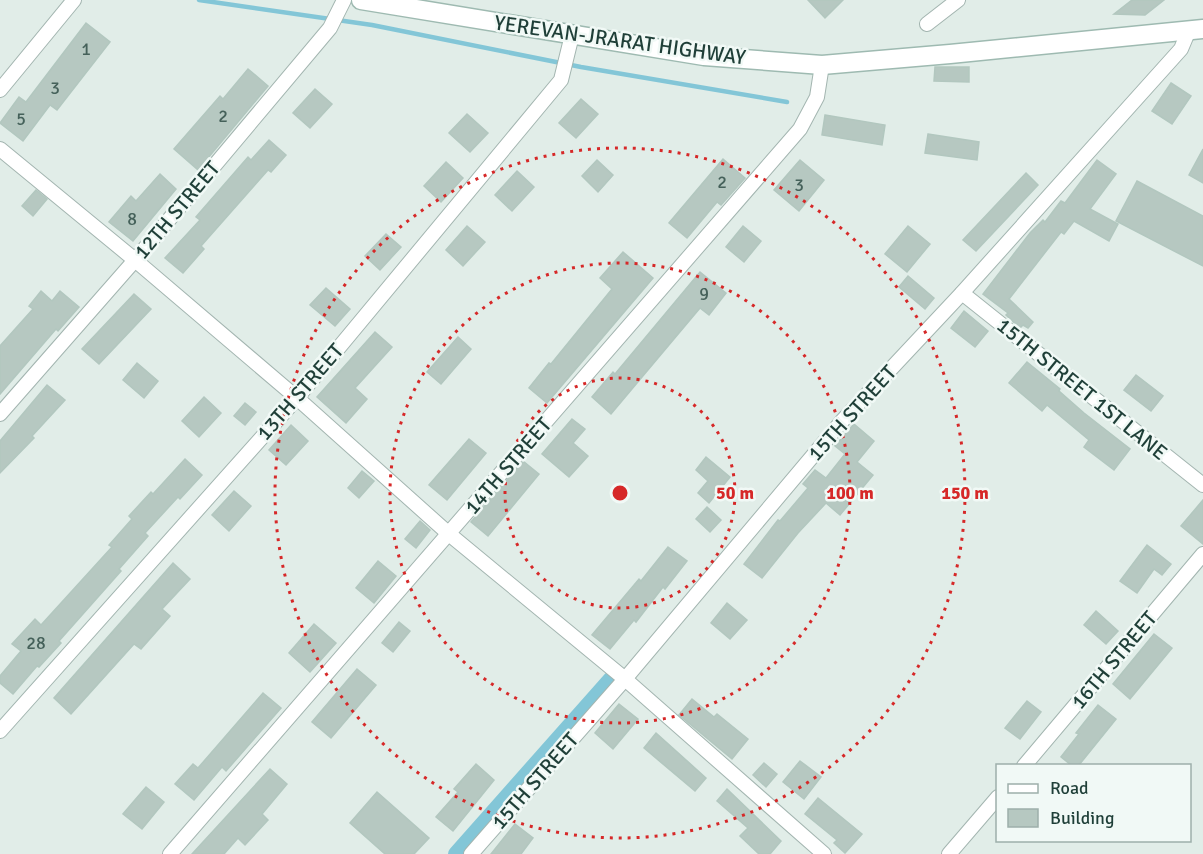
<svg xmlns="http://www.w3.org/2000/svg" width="1203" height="854" viewBox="0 0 1203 854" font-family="Signika,sans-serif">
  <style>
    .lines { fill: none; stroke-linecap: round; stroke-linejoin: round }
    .stream { stroke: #83c6d7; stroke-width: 4.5 }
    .canal { stroke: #83c6d7; stroke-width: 16 }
    .building { fill: #b6c8c1; stroke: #b2c7bf; stroke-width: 1.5 }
    .minor-casing { stroke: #a3b5b0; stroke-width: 16 }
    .secondary-casing { stroke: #9ebab1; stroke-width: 21 }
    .minor { stroke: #fff; stroke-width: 14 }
    .secondary { stroke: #fff; stroke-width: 18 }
    .ring { fill: none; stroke: #d62828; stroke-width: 3; stroke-dasharray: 3 6 }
    .labels { text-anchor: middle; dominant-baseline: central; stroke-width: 5; stroke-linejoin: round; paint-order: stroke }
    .number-label { font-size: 18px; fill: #45615a }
    .street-label { font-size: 21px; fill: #1f3f38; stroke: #f1f9f6 }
    .centre { fill: #d62828; stroke: #f1f9f6; stroke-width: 3 }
    .ring-label { font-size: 18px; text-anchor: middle; font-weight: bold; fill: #d62828; stroke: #f1f9f6; stroke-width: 5; stroke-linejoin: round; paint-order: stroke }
  </style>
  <rect width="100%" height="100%" fill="#e1ede8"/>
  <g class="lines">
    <path class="stream" d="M199 0 372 25 581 67 787 102"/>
    <path class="canal" d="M456 854 611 679"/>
  </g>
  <g class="building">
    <path d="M808 0H843L825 18Z"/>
    <path d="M1132 0H1164L1145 15 1114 14Z"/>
    <path d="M86 23 110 42 57 110 50 105 23 141 0 123 19 97 26 102Z"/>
    <path d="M935 67H969V82L934 81Z"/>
    <path d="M248 69 268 86 198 170 174 149 220 96 223 99Z"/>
    <path d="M1171 83 1191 96 1172 124 1152 111Z"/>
    <path d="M315 89 332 104 310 128 293 113Z"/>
    <path d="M581 99 598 114 576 138 559 123Z"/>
    <path d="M467 114 488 133 470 152 449 133Z"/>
    <path d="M825 115 885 125 882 145 822 135Z"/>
    <path d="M928 134 979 142 977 160 925 153Z"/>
    <path d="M269 140 286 155 271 172 268 170 201 246 204 249 183 273 165 258 200 220 196 217 248 157 251 160Z"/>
    <path d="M1203 149V183L1189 175Z"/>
    <path d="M723 159 745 178 721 205 717 202 687 238 669 223Z"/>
    <path d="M597 160 613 175 598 192 582 176Z"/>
    <path d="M800 160 824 180 799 211 774 190Z"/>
    <path d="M1097 160 1116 174 1090 209 1118 224 1109 241 1074 221 1064 234 1061 232 1009 299 1033 322 1028 328 1023 325 1020 328 1006 315 1008 313 983 294 1030 233 1043 220 1045 222 1061 201 1065 203Z"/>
    <path d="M446 162 463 178 441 202 424 186Z"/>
    <path d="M517 171 534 187 512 211 495 195Z"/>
    <path d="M1026 173 1038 185 976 251 963 240Z"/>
    <path d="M160 174 176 189 133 241 109 222 131 196 136 201Z"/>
    <path d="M1137 181 1203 216V266L1116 221Z"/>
    <path d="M36 190 47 199 33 216 22 206Z"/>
    <path d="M467 226 485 242 463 266 446 250Z"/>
    <path d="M743 226 761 241 744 262 726 247Z"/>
    <path d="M908 226 930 244 907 272 885 254Z"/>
    <path d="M386 234 401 247 380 270 365 256Z"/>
    <path d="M623 252 653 278 547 403 529 388 549 363 551 364 612 289 600 278Z"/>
    <path d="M700 272 726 293 709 315 700 308 611 414 592 397 613 372 615 374Z"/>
    <path d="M908 276 934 298 925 309 899 287Z"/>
    <path d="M326 288 350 309 335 326 310 305Z"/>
    <path d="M41 291 52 301 60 291 79 307 58 331 56 329 0 394V346L33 309 29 306Z"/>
    <path d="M134 294 151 309 99 364 82 349Z"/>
    <path d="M964 311 988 331 975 347 951 328Z"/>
    <path d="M375 332 392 347 355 388 367 399 346 423 317 397Z"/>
    <path d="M458 337 471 349 441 384 427 372Z"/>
    <path d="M1027 362 1060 389 1059 391 1084 413 1130 449 1114 470 1084 447 1089 440 1047 405 1042 411 1009 383Z"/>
    <path d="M137 363 158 381 144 398 123 380Z"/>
    <path d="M1136 375 1163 396 1151 411 1124 390Z"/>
    <path d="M47 385 65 400 32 436 34 438 0 473V441Z"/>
    <path d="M204 397 221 413 199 437 182 421Z"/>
    <path d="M245 403 256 412 245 425 234 416Z"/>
    <path d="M572 419 585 429 573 443 588 456 569 477 542 454Z"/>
    <path d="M854 424 874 441 857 462 873 475 840 515 826 503 798 533 762 578 744 564 778 520 780 521 808 488 803 484 815 470 826 478 845 454 835 446Z"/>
    <path d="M291 425 308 441 286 465 269 450Z"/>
    <path d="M469 439 486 453 447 500 429 485Z"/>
    <path d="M706 457 730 477 709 503 698 493 708 481 696 470Z"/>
    <path d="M185 459 202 475 180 499 178 497 145 533 148 536 119 569 121 571 59 641 61 643 39 667 37 666 13 694 0 683V676L21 651 12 644 35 619 41 625 112 547 109 545 132 519 129 516 151 492 153 494Z"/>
    <path d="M523 461 539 474 488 536 471 522Z"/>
    <path d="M362 471 374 481 359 498 348 488Z"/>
    <path d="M234 491 251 506 229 531 212 515Z"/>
    <path d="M1203 500V544L1181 526Z"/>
    <path d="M707 507 721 520 710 532 696 519Z"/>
    <path d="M420 521 430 530 416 548 405 539Z"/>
    <path d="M1147 545 1171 564 1162 575 1154 569 1137 593 1120 581Z"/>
    <path d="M668 547 687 561 665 589 663 587 636 622 634 620 610 649 592 635 639 579 641 581Z"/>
    <path d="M378 561 396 576 374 603 356 588Z"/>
    <path d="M173 563 190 579 162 609 170 616 141 649 134 644 71 714 54 698Z"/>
    <path d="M727 603 747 620 730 639 711 623Z"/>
    <path d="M1096 611 1118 631 1106 644 1084 625Z"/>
    <path d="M399 622 410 631 393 652 382 643Z"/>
    <path d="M314 624 336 643 310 672 289 653Z"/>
    <path d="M1154 634 1172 648 1130 699 1113 684Z"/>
    <path d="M357 669 376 685 331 738 312 722Z"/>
    <path d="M263 693 281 708 226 771 222 767 194 800 175 784 193 764 198 768Z"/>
    <path d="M692 699 714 717 717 714 748 739 732 759 679 715Z"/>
    <path d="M1027 701 1041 712 1020 739 1005 728Z"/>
    <path d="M619 704 638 719 613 749 595 733Z"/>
    <path d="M1098 705 1116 719 1079 765H1071L1061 757 1079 734 1076 733Z"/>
    <path d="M656 733 706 778 695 791 644 748Z"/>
    <path d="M800 761 821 777 804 799 783 782Z"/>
    <path d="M764 763 777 774 766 787 753 775Z"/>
    <path d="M476 764 494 780 453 831 436 817 458 792 454 789Z"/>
    <path d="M270 769 287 784 262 814 268 820 245 845 238 838 224 854H192Z"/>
    <path d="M146 787 164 802 142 829 123 814Z"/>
    <path d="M727 789 781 841 770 854H759L740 836 748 828 717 801Z"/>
    <path d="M377 792 429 838 414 854H385L350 823Z"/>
    <path d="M818 798 862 834 845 853 834 843 837 840 805 814Z"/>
    <path d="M515 824 533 838 521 854H491Z"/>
  </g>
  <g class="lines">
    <g class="minor-casing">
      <g id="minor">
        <path d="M927 24 958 0"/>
        <path d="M0 90 74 0"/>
        <path d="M0 149 135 260 297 398 449 534 625 679 824 854"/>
        <path d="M962 293 1203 485"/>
        <path d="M0 414 135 260 330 28 344 0"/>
        <path d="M0 731 297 398 561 80 572 35"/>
        <path d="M1024 766 1203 554"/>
        <path d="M170 854 800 129 817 97 822 65"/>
        <path d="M471 854 625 679 843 420 962 293 1181 49 1189 30"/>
        <path d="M949 854 998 797"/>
      </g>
    </g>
    <g class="secondary-casing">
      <path id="secondary" d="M361 0 704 56 822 65 950 54 1203 29"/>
    </g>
    <use href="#minor" class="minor"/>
    <use href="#secondary" class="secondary"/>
  </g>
  <g class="ring">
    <circle cx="620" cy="493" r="115"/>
    <circle cx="620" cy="493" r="230"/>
    <circle cx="620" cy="493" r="345"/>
  </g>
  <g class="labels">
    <g class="number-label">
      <text x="86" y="49">1</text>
      <text x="55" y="88">3</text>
      <text x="223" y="116">2</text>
      <text x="21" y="119">5</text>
      <text x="722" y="182">2</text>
      <text x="799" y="185">3</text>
      <text x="132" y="219">8</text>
      <text x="704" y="294">9</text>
      <text x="36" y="643">28</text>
    </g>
    <g class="street-label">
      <text transform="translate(620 40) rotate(8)">YEREVAN-JRARAT HIGHWAY</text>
      <text transform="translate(177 210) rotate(-50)">12TH STREET</text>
      <text transform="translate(1082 389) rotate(39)">15TH STREET 1ST LANE</text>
      <text transform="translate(300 392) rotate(-49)">13TH STREET</text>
      <text transform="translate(852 413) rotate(-48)">15TH STREET</text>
      <text transform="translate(508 466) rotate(-49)">14TH STREET</text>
      <text transform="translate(1114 660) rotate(-50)">16TH STREET</text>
      <text transform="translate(535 781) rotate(-49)">15TH STREET</text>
    </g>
  </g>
  <circle cx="620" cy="493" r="9" class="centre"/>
  <g class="ring-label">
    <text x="735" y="499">50 m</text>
    <text x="850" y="499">100 m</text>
    <text x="965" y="499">150 m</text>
  </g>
  <rect x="996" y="764" width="195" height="78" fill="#f1f9f6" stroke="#9dafaa" stroke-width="1.5"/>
  <rect x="1008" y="784" width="30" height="9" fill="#ffffff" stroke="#9dafaa" stroke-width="1.5"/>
  <text x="1050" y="794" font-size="18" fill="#1f3f38">Road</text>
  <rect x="1008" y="809" width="30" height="18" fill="#b6c8c1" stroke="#9dafaa" stroke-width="1.5"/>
  <text x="1050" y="824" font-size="18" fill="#1f3f38">Building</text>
</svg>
